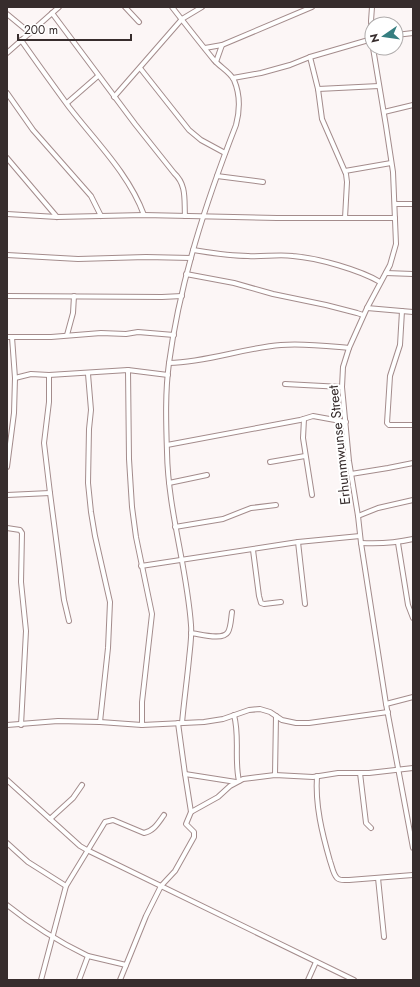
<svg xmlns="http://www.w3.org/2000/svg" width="420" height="987" viewBox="0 0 420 987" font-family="Jost,sans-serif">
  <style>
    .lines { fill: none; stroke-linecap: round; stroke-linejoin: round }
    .minor-casing { stroke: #a48c8c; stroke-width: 6 }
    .minor { stroke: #fff; stroke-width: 4 }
    .labels { text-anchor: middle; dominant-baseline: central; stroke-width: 4; stroke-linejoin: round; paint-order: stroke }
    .street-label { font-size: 14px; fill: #372d2d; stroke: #fff }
  </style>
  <rect width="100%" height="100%" fill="#fcf6f6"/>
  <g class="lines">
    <g class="minor-casing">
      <g id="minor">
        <path d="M125 7 139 22"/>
        <path d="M172 7C186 25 200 43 214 60 220 67 230 72 234 80 240 94 240 110 236 125 206 202 180 281 169 363 165 392 166 423 167 452 168 511 187 567 191 625 192 636 190 648 189 659 187 680 184 701 182 723"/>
        <path d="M52 13 135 124 174 173C187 185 184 200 185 216"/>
        <path d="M7 14 30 33"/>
        <path d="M396 35 413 33"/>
        <path d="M21 40C37 63 53 85 69 107 96 142 129 174 144 215"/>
        <path d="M372 45 371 21 372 7"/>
        <path d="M205 48 222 45 312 7"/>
        <path d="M373 48 386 126 393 172 396 244 390 265 367 308 349 348 343 367 342 387 349 461 358 516 361 543 386 704 413 848"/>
        <path d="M7 53 59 7"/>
        <path d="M310 57 318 89 322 119 346 174 347 182 345 218"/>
        <path d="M216 62 222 45"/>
        <path d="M140 68 189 130 201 140 225 153"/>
        <path d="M233 78 261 73 290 65 310 57 372 39"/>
        <path d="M318 89 379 86"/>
        <path d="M7 93 33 130 91 196 101 216"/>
        <path d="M114 97 182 19 202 7"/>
        <path d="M67 103 98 76"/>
        <path d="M384 112 413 105"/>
        <path d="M7 158 57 217"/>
        <path d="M345 171 391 163"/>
        <path d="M217 176 263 182"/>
        <path d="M395 204H413"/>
        <path d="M7 214 57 217 144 215 277 218H395"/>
        <path d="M193 250C212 253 229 256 248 256 263 257 278 254 293 256 318 258 360 270 380 282"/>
        <path d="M7 255 78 259 146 257 191 258"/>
        <path d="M386 273 413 274"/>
        <path d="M186 274 234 283 273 294 326 305 357 313 363 315"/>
        <path d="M7 296 162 297 182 296"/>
        <path d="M367 308 413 312"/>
        <path d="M402 311 400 345 390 376 387 423 389 425H413"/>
        <path d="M67 335 73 313 74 296"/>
        <path d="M7 337H51L101 333 126 334 138 332 174 335"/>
        <path d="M169 363C208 362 243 348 281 345 303 343 327 346 349 348"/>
        <path d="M128 370 129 459 132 507 136 537 152 614 142 702V725"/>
        <path d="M88 374 91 410 89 429 88 483 91 512 95 536 110 602 108 648 100 722"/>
        <path d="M49 375V402L44 443 50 493 64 600 69 621"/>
        <path d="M15 378 31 374 49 375 128 370 168 375"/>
        <path d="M285 384 342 387"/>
        <path d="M304 419 303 438 312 495"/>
        <path d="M167 445 300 420 313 416 346 422"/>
        <path d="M270 462 305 456"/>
        <path d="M7 467 14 413 15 378 12 337"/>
        <path d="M351 474 388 468 413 463"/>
        <path d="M169 483 207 475"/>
        <path d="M7 495 50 493"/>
        <path d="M358 516 378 508 413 500"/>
        <path d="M175 527 223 519 251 508 276 505"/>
        <path d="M7 528 20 530 22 533 21 582 26 631 21 725"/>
        <path d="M298 542 305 604"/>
        <path d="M361 543C379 544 395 543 413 539"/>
        <path d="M398 543 408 605 413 618"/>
        <path d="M253 550 259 596 261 603 264 604 281 602"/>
        <path d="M141 566 298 542 360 536"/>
        <path d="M191 633C200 634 223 641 228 632 231 627 231 618 232 612"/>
        <path d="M386 704 413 697"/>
        <path d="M234 715C240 737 234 759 239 781"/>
        <path d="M7 725 58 721 100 722 142 725 204 722 223 719 249 710 260 709 270 712 282 720 296 723H309L388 712"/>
        <path d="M360 773 366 823 371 828"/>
        <path d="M185 774 236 782"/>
        <path d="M275 775 276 716"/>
        <path d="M317 776C315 805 322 833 330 861 332 866 333 874 337 878 340 881 345 880 349 880L413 875"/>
        <path d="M7 780 80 846 87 850 354 980"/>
        <path d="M191 812 218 797 230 786 243 779 275 775 313 777 338 773H369L413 768"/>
        <path d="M50 819 73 798 82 785"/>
        <path d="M7 843 28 862 66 886"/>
        <path d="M378 878 384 937"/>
        <path d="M7 905C32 925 59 942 88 956L79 980"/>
        <path d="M88 956 126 965"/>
        <path d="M41 980 66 886 105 822 113 820 144 833C154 831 158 823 164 815"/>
        <path d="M120 980 146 916 161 886 175 871 194 837V832L186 824 191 812 185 774 178 723"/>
        <path d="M308 980 316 962"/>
      </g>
    </g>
    <use href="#minor" class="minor"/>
  </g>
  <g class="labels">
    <g class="street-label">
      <text transform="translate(339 445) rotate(-96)">Erhunmwunse Street</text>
    </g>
  </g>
  <rect width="420" height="987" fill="none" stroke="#372d2d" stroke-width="16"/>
  <g transform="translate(384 36) rotate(257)"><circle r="19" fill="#ffffff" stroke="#afabab"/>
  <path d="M0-3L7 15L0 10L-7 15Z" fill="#357e80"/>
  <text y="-6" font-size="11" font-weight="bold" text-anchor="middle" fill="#372d2d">N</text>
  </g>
  <path d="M18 34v6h113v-6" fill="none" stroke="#372d2d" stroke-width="2"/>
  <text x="24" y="34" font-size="12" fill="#372d2d" stroke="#ffffff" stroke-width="3" paint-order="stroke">200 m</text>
</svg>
